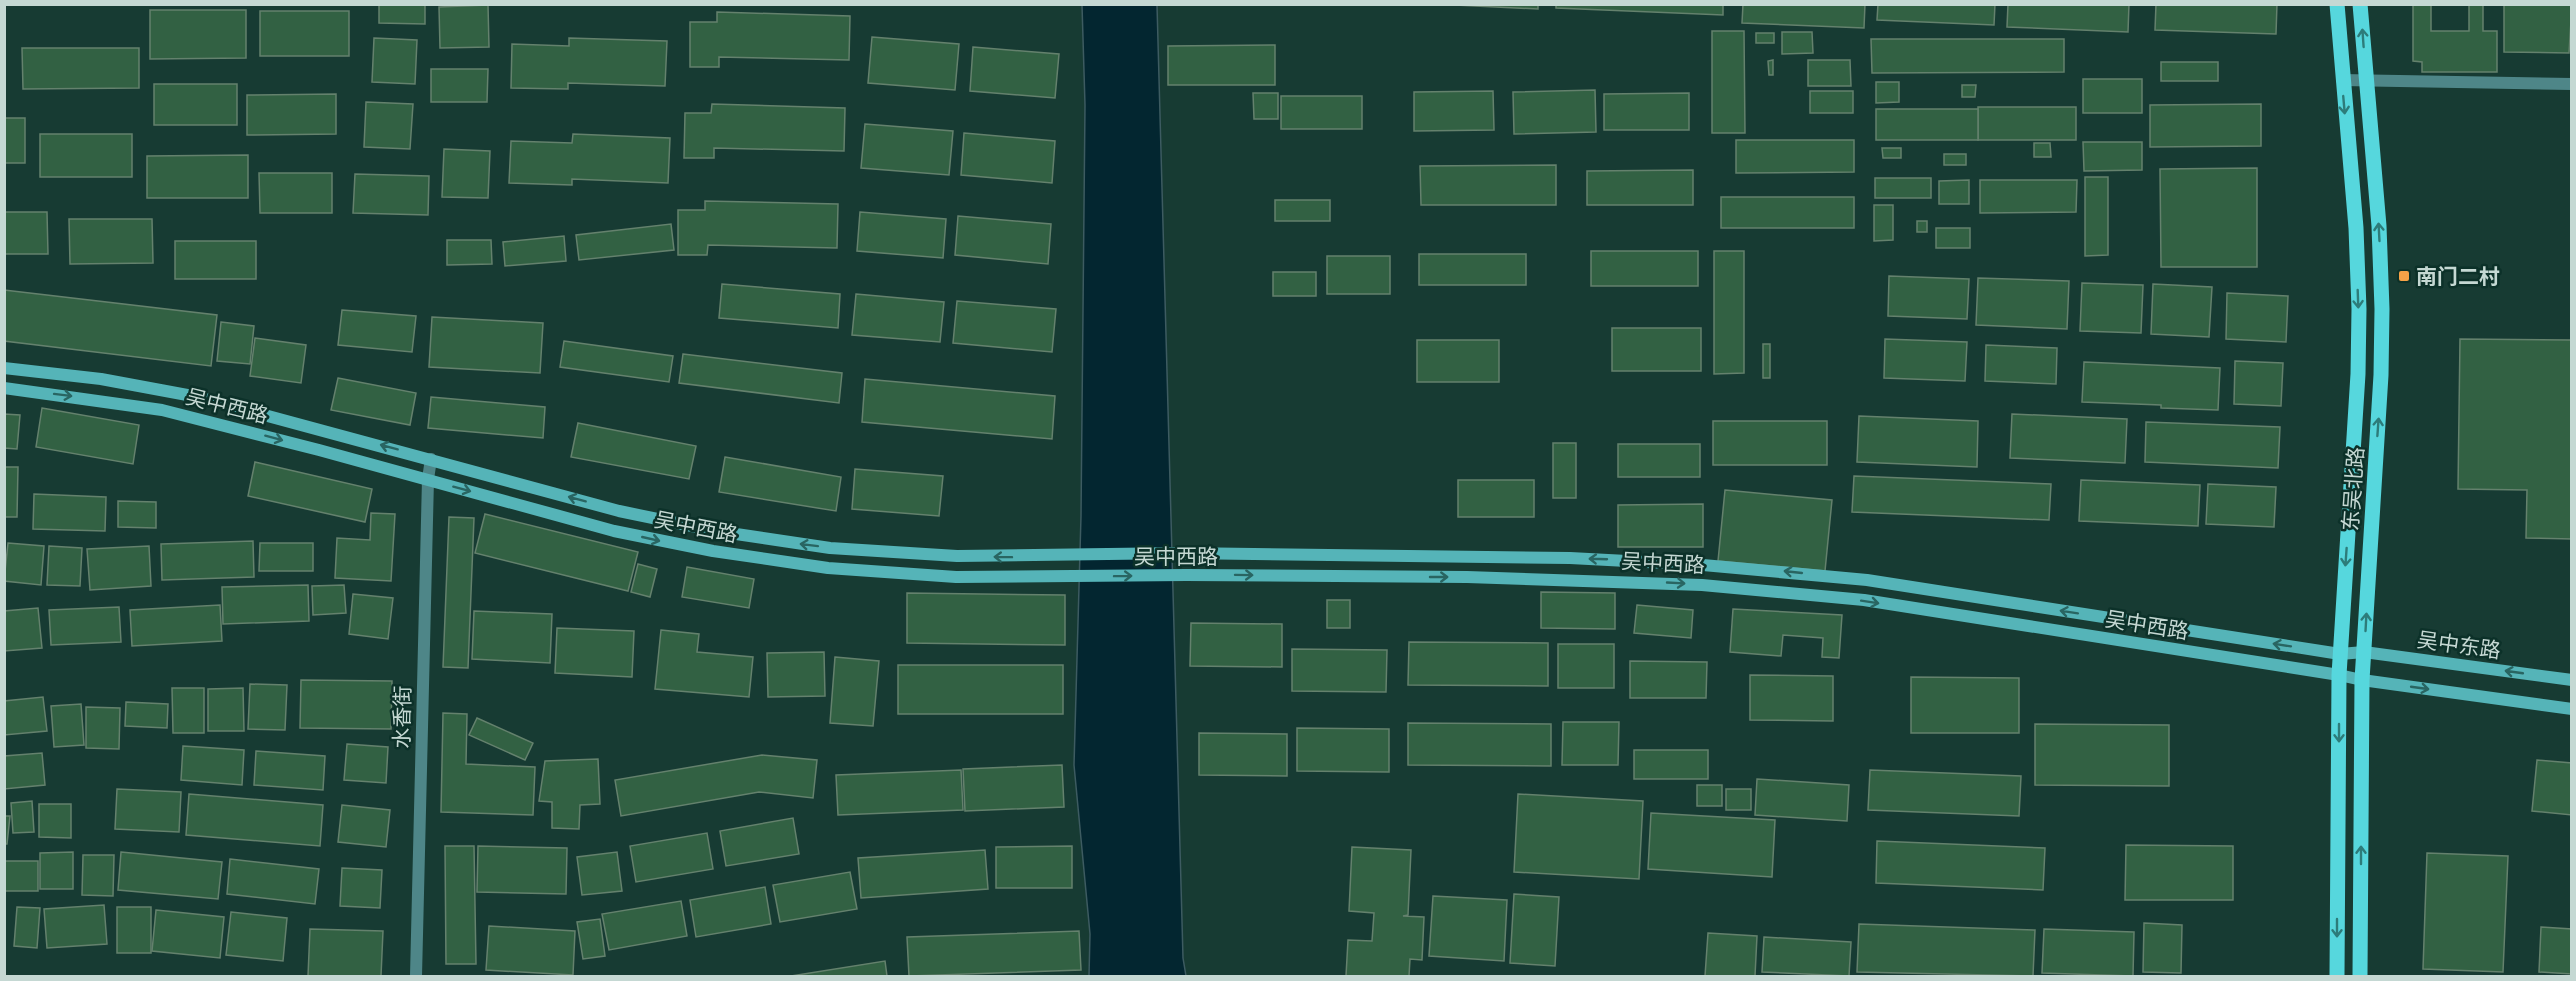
<svg xmlns="http://www.w3.org/2000/svg" width="2576" height="981" viewBox="0 0 2576 981" font-family="'PT Sans','Noto Sans SC',sans-serif">
  <style>
    .water { fill: #032630; stroke: #3d5b61; stroke-width: 1.5 }
    .building { fill: #326143; stroke: #64816d; stroke-width: 1.5 }
    .lines { fill: none; stroke-linecap: round; stroke-linejoin: round }
    .tertiary { stroke: #4e8688; stroke-width: 12 }
    .secondary { stroke: #55b4b8; stroke-width: 12 }
    .primary { stroke: #56d7dd; stroke-width: 15 }
    .oneway { stroke: #2d7c7a }
    .oneway2 { stroke: #296562 }
    .poi-dot { fill: #f6a247; stroke: #0c3129; stroke-width: 2 }
    .labels { text-anchor: middle; dominant-baseline: central; stroke-width: 5; stroke-linejoin: round; paint-order: stroke }
    .poi-label { font-size: 21px; font-weight: bold; fill: #c5d8d3; stroke: #0c3129; text-anchor: start }
    .street-label { font-size: 21px; fill: #c5d8d3; stroke: #0c3129 }
  </style>
  <rect width="100%" height="100%" fill="#173b33"/>
  <path class="water" d="M1082 5H1157L1183 958 1186 976H1089L1090 934 1074 765 1081 516 1085 105Z"/>
  <g class="building">
    <path d="M379 4H425V24L379 23Z"/>
    <path d="M1434 4H1538V9Z"/>
    <path d="M1556 4H1723V15L1556 8Z"/>
    <path d="M1743 4H1865L1864 28 1742 23Z"/>
    <path d="M1878 4H1995L1994 25 1877 20Z"/>
    <path d="M2008 4H2129L2128 32 2007 27Z"/>
    <path d="M2156 4H2277L2276 34 2155 30Z"/>
    <path d="M2413 4H2431V31H2469V4H2483V31H2497V72H2422V62L2413 61Z"/>
    <path d="M2504 4H2572L2569 53 2504 52Z"/>
    <path d="M488 5 489 47 440 48 439 7Z"/>
    <path d="M150 10H246V58L150 59Z"/>
    <rect x="260" y="11" width="89" height="45"/>
    <path d="M717 12 850 16 849 60 719 57V67H690V22H717Z"/>
    <path d="M1712 31H1744L1745 133H1712Z"/>
    <path d="M1782 32H1812L1813 53 1782 54Z"/>
    <rect x="1756" y="33" width="18" height="10"/>
    <path d="M872 37 959 44 955 90 868 83Z"/>
    <path d="M374 38 417 40 415 84 372 82Z"/>
    <path d="M569 38 667 41 665 86 568 83V89L511 88 512 44 569 46Z"/>
    <path d="M1871 39H2064V72L1872 73Z"/>
    <path d="M1275 45V85H1168V46Z"/>
    <path d="M973 47 1059 54 1055 98 970 91Z"/>
    <path d="M22 48H139V88L23 89Z"/>
    <path d="M1773 60V75H1769L1768 61Z"/>
    <path d="M1808 60H1850L1851 86H1808Z"/>
    <rect x="2161" y="62" width="57" height="19"/>
    <path d="M431 69H488L487 102H431Z"/>
    <rect x="2083" y="79" width="59" height="34"/>
    <path d="M1876 82H1899V102L1876 103Z"/>
    <rect x="154" y="84" width="83" height="41"/>
    <path d="M1962 85H1976L1975 97H1962Z"/>
    <path d="M1595 90 1596 132 1514 134 1513 92Z"/>
    <path d="M1493 91 1494 130 1414 131V92Z"/>
    <rect x="1810" y="91" width="43" height="22"/>
    <path d="M1253 93H1278V119H1254Z"/>
    <path d="M1689 93V130H1604V94Z"/>
    <path d="M336 94V134L247 135V95Z"/>
    <rect x="1281" y="96" width="81" height="33"/>
    <path d="M366 102 413 104 410 149 364 147Z"/>
    <path d="M712 104 845 108 844 151 714 148V158H684L685 113H711Z"/>
    <path d="M2261 104V146L2150 147V105Z"/>
    <rect x="1978" y="107" width="98" height="33"/>
    <rect x="1876" y="109" width="102" height="31"/>
    <rect x="4" y="118" width="21" height="45"/>
    <path d="M865 124 953 131 949 175 861 168Z"/>
    <path d="M964 133 1055 141 1052 183 961 175Z"/>
    <rect x="40" y="134" width="92" height="43"/>
    <path d="M573 134 670 138 668 183 572 179V185L509 183 511 141 572 143Z"/>
    <path d="M1736 140H1854V172L1736 173Z"/>
    <path d="M2083 142H2142V170L2084 171Z"/>
    <path d="M2034 143H2050L2051 157H2034Z"/>
    <path d="M1882 148H1901V158H1883Z"/>
    <path d="M444 149 490 151 488 198 442 197Z"/>
    <rect x="1944" y="154" width="22" height="11"/>
    <path d="M248 155V198H147V156Z"/>
    <path d="M1556 165V205H1421L1420 166Z"/>
    <path d="M2257 168V267H2161L2160 169Z"/>
    <path d="M1693 170V205H1587V171Z"/>
    <path d="M259 173H332V213H260Z"/>
    <path d="M355 174 429 176 428 215 353 213Z"/>
    <path d="M2085 177H2108V255L2085 256Z"/>
    <rect x="1875" y="178" width="56" height="20"/>
    <path d="M1969 180V204H1939V181Z"/>
    <path d="M1980 180H2077L2076 212 1980 213Z"/>
    <rect x="1721" y="197" width="133" height="31"/>
    <rect x="1275" y="200" width="55" height="21"/>
    <path d="M705 201 838 204 837 248 708 245 707 255H678V210H705Z"/>
    <path d="M1874 205H1893V240L1874 241Z"/>
    <path d="M4 212H47L48 254H4Z"/>
    <path d="M860 212 946 219 943 258 857 251Z"/>
    <path d="M958 216 1051 224 1048 264 955 255Z"/>
    <path d="M69 219H152L153 263 70 264Z"/>
    <rect x="1917" y="221" width="10" height="11"/>
    <path d="M671 224 674 250 579 260 576 235Z"/>
    <rect x="1936" y="228" width="34" height="20"/>
    <path d="M564 236 566 261 505 266 503 242Z"/>
    <path d="M447 240H491L492 264 447 265Z"/>
    <rect x="175" y="241" width="81" height="38"/>
    <rect x="1591" y="251" width="107" height="35"/>
    <path d="M1714 251H1744V373L1714 374Z"/>
    <rect x="1419" y="254" width="107" height="31"/>
    <rect x="1327" y="256" width="63" height="38"/>
    <rect x="1273" y="272" width="43" height="24"/>
    <path d="M1889 276 1969 279 1967 319 1888 316Z"/>
    <path d="M1978 278 2069 281 2067 329 1976 325Z"/>
    <path d="M2082 283 2143 285 2141 333 2080 331Z"/>
    <path d="M722 284 840 294 838 328 719 318Z"/>
    <path d="M2153 284 2212 287 2209 337 2151 334Z"/>
    <path d="M4 290 217 315 211 366 4 341Z"/>
    <path d="M2227 293 2288 296 2286 342 2226 339Z"/>
    <path d="M856 294 944 302 940 342 852 335Z"/>
    <path d="M957 301 1056 309 1052 352 953 343Z"/>
    <path d="M342 310 416 316 412 352 338 345Z"/>
    <path d="M432 317 543 323 540 373 429 367Z"/>
    <path d="M221 322 254 326 250 364 217 361Z"/>
    <rect x="1612" y="328" width="89" height="43"/>
    <path d="M255 338 306 345 301 383 250 376Z"/>
    <path d="M1885 339 1967 342 1965 381 1884 378Z"/>
    <path d="M2460 339 2572 340V539L2526 538 2527 490 2458 489Z"/>
    <rect x="1417" y="340" width="82" height="42"/>
    <path d="M564 341 673 356 669 382 560 367Z"/>
    <rect x="1763" y="344" width="7" height="34"/>
    <path d="M1986 345 2057 348 2056 384 1985 381Z"/>
    <path d="M683 354 842 373 839 403 679 383Z"/>
    <path d="M2235 361 2283 363 2281 406 2234 404Z"/>
    <path d="M2084 362 2220 368 2218 410 2161 408V405L2082 402Z"/>
    <path d="M338 378 416 393 410 425 331 410Z"/>
    <path d="M865 379 1055 396 1052 439 862 422Z"/>
    <path d="M431 397 545 407 543 438 428 428Z"/>
    <path d="M42 408 139 425 133 464 36 447Z"/>
    <path d="M4 414 20 415 17 449 4 448Z"/>
    <path d="M2012 414 2127 419 2125 463 2010 458Z"/>
    <path d="M1859 416 1978 421 1977 467 1857 462Z"/>
    <rect x="1713" y="421" width="114" height="44"/>
    <path d="M2146 422 2280 427 2278 468 2145 462Z"/>
    <path d="M578 423 696 446 689 479 571 457Z"/>
    <rect x="1553" y="443" width="23" height="55"/>
    <rect x="1618" y="444" width="82" height="33"/>
    <path d="M725 457 841 477 836 511 719 492Z"/>
    <path d="M255 462 372 489 365 522 248 496Z"/>
    <path d="M4 467H18L17 517H4Z"/>
    <path d="M855 469 943 476 939 516 852 509Z"/>
    <path d="M1854 476 2051 484 2049 520 1852 512Z"/>
    <rect x="1458" y="480" width="76" height="37"/>
    <path d="M2081 480 2200 485 2198 526 2079 521Z"/>
    <path d="M2208 484 2276 487 2274 527 2206 524Z"/>
    <path d="M1725 490 1832 500 1825 571 1718 561Z"/>
    <path d="M34 494 106 497 105 531 33 529Z"/>
    <path d="M118 501 156 502V528L118 527Z"/>
    <path d="M1703 504V547H1618V505Z"/>
    <path d="M371 513 395 514 391 581 335 578 337 538 370 540Z"/>
    <path d="M485 514 638 552 628 591 475 553Z"/>
    <path d="M449 517 474 518 468 668 443 667Z"/>
    <path d="M253 541 254 577 162 580 161 544Z"/>
    <path d="M8 543 44 546 41 585 4 581Z"/>
    <path d="M260 543H313V571H259Z"/>
    <path d="M49 546 82 548 80 586 47 585Z"/>
    <path d="M149 546 151 586 90 590 87 549Z"/>
    <path d="M638 564 657 569 650 597 631 592Z"/>
    <path d="M687 567 754 579 749 608 682 597Z"/>
    <path d="M308 585 309 621 223 624 222 587Z"/>
    <path d="M344 585 346 613 313 615 312 586Z"/>
    <path d="M1541 592 1615 593V629L1541 628Z"/>
    <path d="M907 593 1065 595V645L907 643Z"/>
    <path d="M353 594 393 598 388 639 349 634Z"/>
    <rect x="1327" y="600" width="23" height="28"/>
    <path d="M220 605 222 641 132 646 130 610Z"/>
    <path d="M1637 605 1693 610 1691 638 1634 633Z"/>
    <path d="M119 607 121 642 51 645 49 610Z"/>
    <path d="M38 608 42 648 4 651V611Z"/>
    <path d="M1733 609 1842 615 1839 658 1822 657 1823 638 1783 635 1781 656 1730 652Z"/>
    <path d="M474 611 552 614 550 663 472 659Z"/>
    <path d="M1191 623 1282 624V667L1190 666Z"/>
    <path d="M557 628 634 631 632 677 555 673Z"/>
    <path d="M661 630 699 634 697 652 753 657 749 697 655 689Z"/>
    <path d="M1409 642 1548 643V686L1408 685Z"/>
    <rect x="1558" y="644" width="56" height="44"/>
    <path d="M1292 649 1387 650 1386 692 1292 691Z"/>
    <path d="M824 652 825 696 768 697 767 653Z"/>
    <path d="M835 657 879 661 873 726 830 723Z"/>
    <path d="M1630 661 1707 662 1706 698H1630Z"/>
    <rect x="898" y="665" width="165" height="49"/>
    <path d="M1750 675 1833 676V721L1750 720Z"/>
    <path d="M1911 677 2019 678V733H1911Z"/>
    <path d="M301 680 392 681 391 729 300 728Z"/>
    <path d="M250 684 287 685 285 730 248 729Z"/>
    <path d="M172 688H204V733H173Z"/>
    <path d="M243 688 244 731H208V689Z"/>
    <path d="M43 697 47 731 4 735V701Z"/>
    <path d="M126 702 168 704 167 728 125 726Z"/>
    <path d="M81 704 84 745 54 747 51 706Z"/>
    <path d="M86 707 120 708 119 749 86 748Z"/>
    <path d="M443 713 467 714 466 764 535 767 533 815 441 812Z"/>
    <path d="M477 718 533 743 525 760 469 735Z"/>
    <path d="M1563 722H1619L1618 765H1562Z"/>
    <path d="M1408 723 1551 724V766L1408 765Z"/>
    <path d="M2035 724 2169 725V786L2035 785Z"/>
    <path d="M1297 728 1389 729V772L1297 771Z"/>
    <path d="M1199 733 1287 734V776L1199 775Z"/>
    <path d="M347 744 388 747 386 783 344 780Z"/>
    <path d="M183 746 244 750 242 785 181 780Z"/>
    <rect x="1634" y="750" width="74" height="29"/>
    <path d="M256 751 325 756 323 790 254 785Z"/>
    <path d="M42 753 45 785 4 789V756Z"/>
    <path d="M762 755 817 760 813 798 759 792 621 816 615 780Z"/>
    <path d="M598 759 600 804 580 805 579 829 552 828V802L539 801 545 761Z"/>
    <path d="M2537 760 2572 763V815L2532 811Z"/>
    <path d="M1062 765 1064 807 965 811 963 769Z"/>
    <path d="M961 770 963 810 838 815 836 775Z"/>
    <path d="M1870 770 2021 776 2019 816 1868 810Z"/>
    <path d="M1757 779 1849 785 1847 821 1755 815Z"/>
    <rect x="1697" y="785" width="25" height="21"/>
    <path d="M117 789 181 792 179 832 115 829Z"/>
    <rect x="1726" y="789" width="25" height="21"/>
    <path d="M189 794 323 805 320 846 186 835Z"/>
    <path d="M1518 794 1643 801 1639 879 1514 872Z"/>
    <path d="M32 801 34 832 13 833 11 803Z"/>
    <path d="M39 804H71V838L39 837Z"/>
    <path d="M342 805 390 810 386 847 338 842Z"/>
    <path d="M1651 813 1775 820 1772 877 1648 869Z"/>
    <path d="M4 816H10L7 844H4Z"/>
    <path d="M793 818 799 854 726 866 720 831Z"/>
    <path d="M707 833 713 869 636 882 630 846Z"/>
    <path d="M1877 841 2045 848 2043 890 1876 883Z"/>
    <path d="M2126 845 2233 846V900H2125Z"/>
    <path d="M445 846H474L476 964H446Z"/>
    <path d="M478 846 567 848 566 894 477 892Z"/>
    <path d="M1072 846V888H996V847Z"/>
    <path d="M1352 847 1411 850 1408 915 1403 916 1424 917 1422 960 1410 959 1409 976H1346L1348 940 1372 941 1374 913 1349 911Z"/>
    <path d="M985 850 988 889 861 898 858 858Z"/>
    <path d="M73 852V889H40V853Z"/>
    <path d="M121 852 222 862 218 899 118 890Z"/>
    <path d="M617 852 622 891 582 895 577 857Z"/>
    <path d="M2427 853 2508 856 2503 972 2423 969Z"/>
    <path d="M83 855H114L113 896 82 895Z"/>
    <path d="M230 859 319 869 315 904 227 894Z"/>
    <rect x="4" y="861" width="34" height="30"/>
    <path d="M342 868 382 870 380 908 340 906Z"/>
    <path d="M850 872 857 909 780 922 773 885Z"/>
    <path d="M765 887 771 924 696 937 690 900Z"/>
    <path d="M1514 894 1559 897 1555 966 1510 963Z"/>
    <path d="M1433 896 1507 900 1504 961 1429 956Z"/>
    <path d="M681 901 687 936 609 950 602 914Z"/>
    <path d="M104 905 107 944 47 948 44 909Z"/>
    <path d="M17 907 40 908 37 948 14 946Z"/>
    <rect x="117" y="907" width="34" height="46"/>
    <path d="M156 910 224 917 220 958 152 951Z"/>
    <path d="M231 912 287 918 283 961 226 955Z"/>
    <path d="M600 919 605 956 583 959 577 922Z"/>
    <path d="M2144 923 2182 925 2181 973 2143 972Z"/>
    <path d="M1859 924 2035 930 2033 976 1857 972Z"/>
    <path d="M489 926 575 931 573 975 486 970Z"/>
    <path d="M2541 927 2572 929V974L2539 972Z"/>
    <path d="M310 929 383 931 381 976H308Z"/>
    <path d="M2044 929 2134 932 2133 976 2042 973Z"/>
    <path d="M1079 931 1081 970 909 976 907 937Z"/>
    <path d="M1708 933 1757 936 1755 976H1705Z"/>
    <path d="M1764 937 1851 942 1849 976 1762 972Z"/>
    <path d="M885 961 887 976H791Z"/>
  </g>
  <g class="lines">
    <g class="tertiary">
      <path d="M2342 80 2572 84"/>
      <path d="M416 976 428 479 431 459"/>
    </g>
    <g class="secondary">
      <path d="M4 368 101 379 198 397 619 511 716 531 830 548 957 556 1181 553 1570 558 1703 565 1867 580 2340 654 2364 652 2572 680"/>
      <path d="M4 388 162 410 319 450 614 531 713 551 828 568 956 577 1186 575 1467 577 1702 585 1864 600 2339 675 2362 680 2572 709"/>
    </g>
    <g class="primary">
      <path d="M2337 4 2356 228 2359 309 2358 374 2339 675 2337 976"/>
      <path d="M2360 976 2362 680 2381 375 2382 309 2379 226 2360 4"/>
    </g>
  </g>
  <defs><path id="oneway-shaft" d="M-6 0H5M1.5-3L5.5 0L1.5 3" fill="none" stroke-width="1.6" stroke-linecap="round" stroke-linejoin="round" transform="scale(1.5)"/></defs>
  <g class="oneway">
    <use href="#oneway-shaft" transform="translate(2363 38) rotate(-94)"/>
    <use href="#oneway-shaft" transform="translate(2344 105) rotate(85)"/>
    <use href="#oneway-shaft" transform="translate(2379 232) rotate(-93)"/>
    <use href="#oneway-shaft" transform="translate(2358 299) rotate(88)"/>
    <use href="#oneway-shaft" transform="translate(2378 427) rotate(-86)"/>
    <use href="#oneway-shaft" transform="translate(2346 557) rotate(94)"/>
    <use href="#oneway-shaft" transform="translate(2366 622) rotate(-87)"/>
    <use href="#oneway-shaft" transform="translate(2339 733) rotate(90)"/>
    <use href="#oneway-shaft" transform="translate(2361 855) rotate(-90)"/>
    <use href="#oneway-shaft" transform="translate(2337 928) rotate(90)"/>
  </g>
  <g class="oneway2">
    <use href="#oneway-shaft" transform="translate(63 395) rotate(7)"/>
    <use href="#oneway-shaft" transform="translate(274 438) rotate(15)"/>
    <use href="#oneway-shaft" transform="translate(389 447) rotate(-165)"/>
    <use href="#oneway-shaft" transform="translate(462 489) rotate(15)"/>
    <use href="#oneway-shaft" transform="translate(577 499) rotate(-165)"/>
    <use href="#oneway-shaft" transform="translate(651 539) rotate(13)"/>
    <use href="#oneway-shaft" transform="translate(809 545) rotate(-173)"/>
    <use href="#oneway-shaft" transform="translate(1003 557) rotate(-179)"/>
    <use href="#oneway-shaft" transform="translate(1598 559) rotate(-178)"/>
    <use href="#oneway-shaft" transform="translate(1793 572) rotate(-174)"/>
    <use href="#oneway-shaft" transform="translate(1244 575) rotate(1)"/>
    <use href="#oneway-shaft" transform="translate(1123 576) rotate(-1)"/>
    <use href="#oneway-shaft" transform="translate(1439 577)"/>
    <use href="#oneway-shaft" transform="translate(1676 583) rotate(3)"/>
    <use href="#oneway-shaft" transform="translate(1870 602) rotate(9)"/>
    <use href="#oneway-shaft" transform="translate(2069 612) rotate(-171)"/>
    <use href="#oneway-shaft" transform="translate(2282 645) rotate(-171)"/>
    <use href="#oneway-shaft" transform="translate(2514 672) rotate(-172)"/>
    <use href="#oneway-shaft" transform="translate(2420 688) rotate(8)"/>
  </g>
  <rect class="poi-dot" x="2398" y="270" width="12" height="12" rx="3"/>
  <g class="labels">
    <g class="poi-label">
      <text x="2416" y="276">南门二村</text>
    </g>
    <g class="street-label">
      <text transform="translate(227 406) rotate(14)">吴中西路</text>
      <text transform="translate(2353 489) rotate(-86)">东吴北路</text>
      <text transform="translate(696 527) rotate(11)">吴中西路</text>
      <text x="1176" y="556">吴中西路</text>
      <text transform="translate(1663 563) rotate(3)">吴中西路</text>
      <text transform="translate(2147 625) rotate(9)">吴中西路</text>
      <text transform="translate(2459 645) rotate(8)">吴中东路</text>
      <text transform="translate(402 717) rotate(-89)">水香街</text>
    </g>
  </g>
  <rect width="2576" height="981" fill="none" stroke="#c5d8d3" stroke-width="12"/>
</svg>
